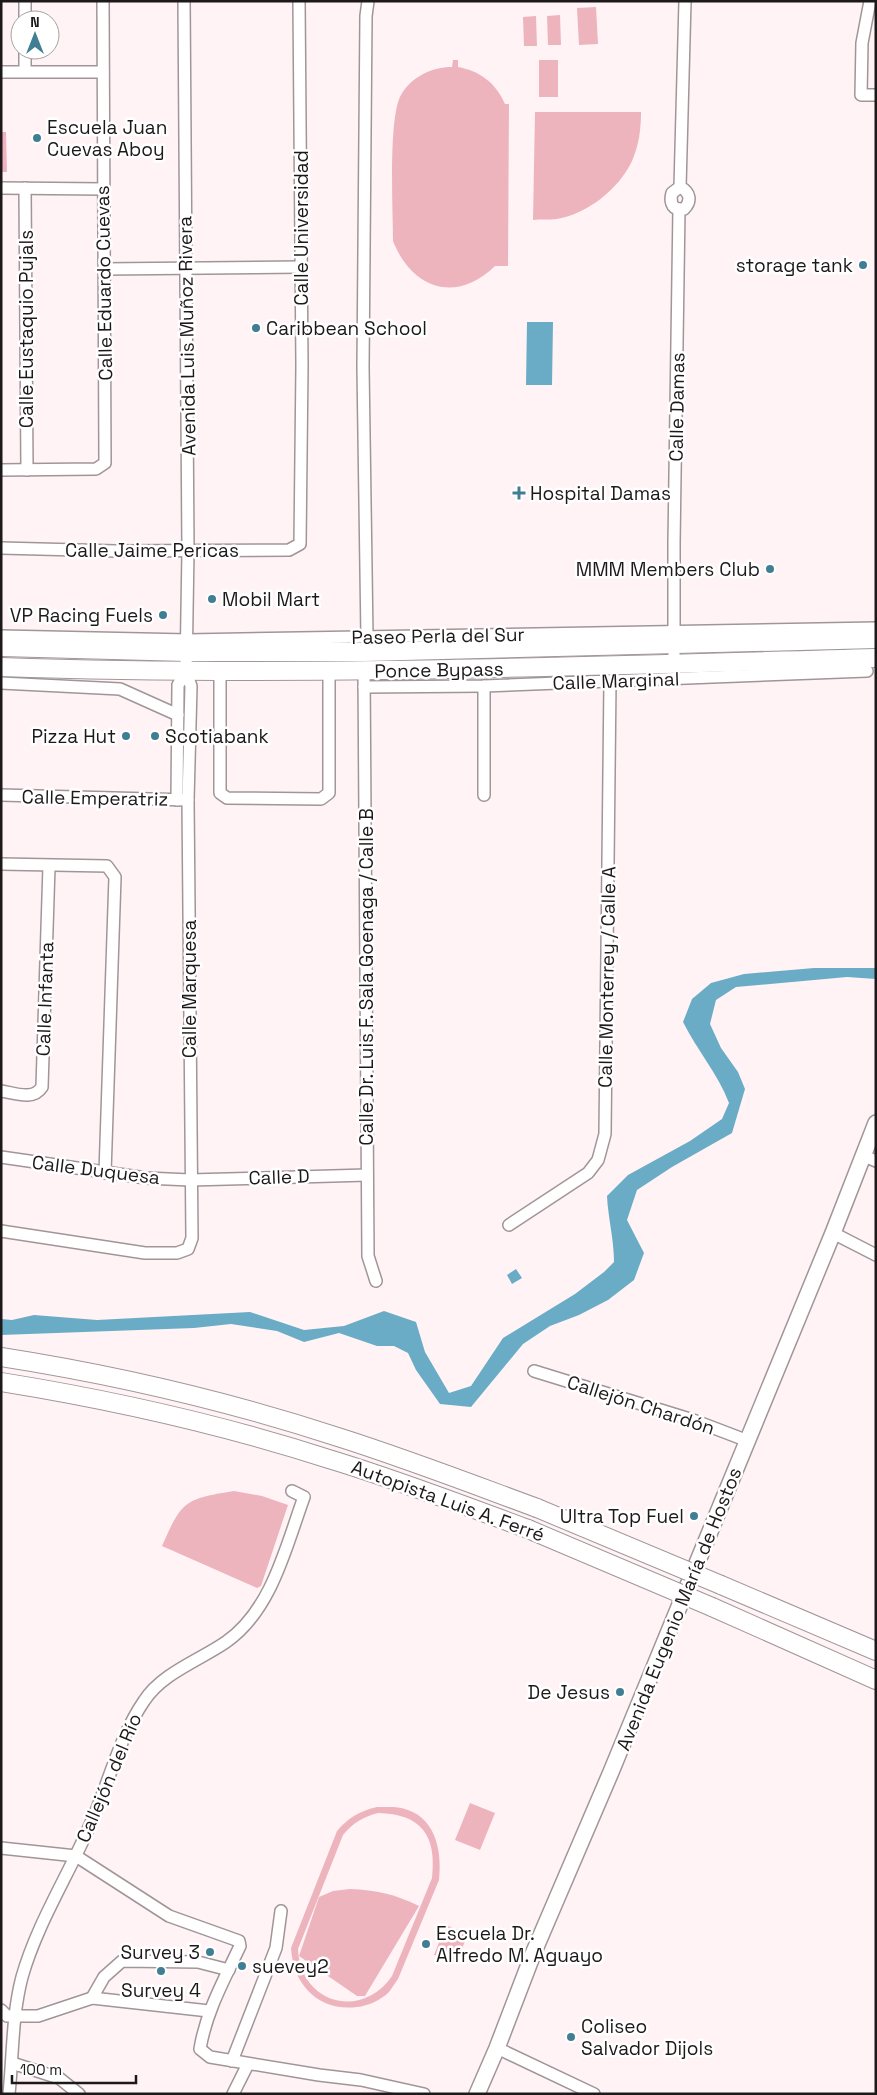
<svg xmlns="http://www.w3.org/2000/svg" width="877" height="2095" viewBox="0 0 877 2095" font-family="'Space Grotesk',sans-serif">
  <style>
    .green { fill: #eeb4be; fill-rule: evenodd }
    .water { fill: #6aacc6 }
    .lines { fill: none; stroke-linecap: round; stroke-linejoin: round }
    .minor-casing { stroke: #a09698; stroke-width: 14 }
    .major-casing { stroke: #a09698; stroke-width: 18 }
    .highway-casing { stroke: #a09698; stroke-width: 20 }
    .minor { stroke: #fff; stroke-width: 11 }
    .major { stroke: #fff; stroke-width: 15 }
    .highway { stroke: #fff; stroke-width: 18 }
    .highway-bridge-casing { stroke: #a09698; stroke-width: 20; stroke-linecap: butt }
    .highway-bridge { stroke: #fff; stroke-width: 18 }
    .poi-dot { fill: #407e94; stroke: #fff; stroke-width: 2 }
    .labels { text-anchor: middle; dominant-baseline: central; stroke-width: 5; stroke-linejoin: round; paint-order: stroke }
    .poi-label { font-size: 19px; fill: #1d191a; stroke: #fff; text-anchor: start }
    .street-label { font-size: 19px; fill: #1d191a; stroke: #fff }
  </style>
  <rect width="100%" height="100%" fill="#fff3f5"/>
  <g class="green">
    <path d="M596 7 598 44 579 45 577 8Z"/>
    <path d="M560 15 561 45H548L547 16Z"/>
    <path d="M536 16 537 46H524L523 17Z"/>
    <path d="M453 60H458V67C480 71 496 83 505 104H509L508 266H495C456 304 412 289 393 241 393 211 388 117 401 95 411 77 432 67 452 67Z"/>
    <rect x="539" y="60" width="19" height="37"/>
    <path d="M535 112H641C641 129 639 145 632 161 619 189 587 214 557 219 549 220 541 219 533 220Z"/>
    <path d="M1 132H6L7 172H1Z"/>
    <path d="M234 1491 262 1496 288 1505 261 1586 257 1588 162 1546C182 1500 185 1499 234 1491Z"/>
    <path d="M470 1803 495 1813 480 1850 455 1840Z"/>
    <path d="M377 1807C387 1807 399 1806 408 1810 437 1820 442 1854 439 1880L398 1979C395 1983 392 1988 389 1992 381 2000 368 2006 357 2007 319 2012 293 1985 291 1948L337 1831C349 1817 360 1811 377 1807ZM378 1813C421 1814 437 1835 432 1878L392 1976C361 2021 300 2003 298 1949L343 1835C353 1823 363 1817 378 1813Z"/>
    <path d="M350 1889C377 1890 394 1894 419 1906L365 1996H357L299 1956 319 1897 333 1891Z"/>
    <path d="M446 1925 468 1934 456 1963 434 1955Z"/>
  </g>
  <g class="water">
    <path d="M527 322H553L552 385H526Z"/>
    <path d="M814 968H876V979L847 977 736 987 716 1000 710 1024 721 1048 738 1072 745 1089 732 1133 672 1167 637 1190 627 1220 644 1253 634 1280 608 1300 579 1315 550 1326 523 1344 471 1407 440 1404 416 1370 408 1353 394 1346H377L339 1333 304 1342 277 1331 231 1324 194 1328 1 1335V1319L12 1320 34 1315 97 1320 250 1312 304 1330 344 1326 384 1311 416 1322 425 1352 449 1393 471 1386 503 1338 575 1294 604 1272 614 1262C614 1239 608 1218 607 1196L628 1175 690 1141 722 1119 729 1103C718 1074 697 1050 683 1022L692 999 711 983 744 974Z"/>
    <path d="M516 1269 522 1278 512 1284 507 1275Z"/>
  </g>
  <g class="lines">
    <g class="minor-casing">
      <g id="minor">
        <path d="M25 1V20"/>
        <path d="M870 1 862 43 861 95H876"/>
        <path d="M25 50V71"/>
        <path d="M1 72H103"/>
        <path d="M1 188 103 189"/>
        <path d="M25 188 27 470"/>
        <path d="M679 209C671 208 670 200 672 193L680 187"/>
        <path d="M105 269 301 267"/>
        <path d="M1 470 96 469 105 463 103 1"/>
        <path d="M1 548 116 551 289 550 300 544 302 366 299 1"/>
        <path d="M1 636 188 640 876 628"/>
        <path d="M367 637 363 367 366 16 368 1"/>
        <path d="M674 664V543L679 209H684C692 201 690 192 680 187L685 1"/>
        <path d="M220 671V793L227 798 321 799 329 793V672"/>
        <path d="M364 672 368 1256 376 1281"/>
        <path d="M1 683 120 689 178 715"/>
        <path d="M364 687 484 686 867 671"/>
        <path d="M1 795 188 800"/>
        <path d="M484 795V686"/>
        <path d="M177 800 178 685 186 672"/>
        <path d="M1 864 107 866 115 877 105 1173"/>
        <path d="M1 1091C15 1093 33 1101 42 1087L49 866"/>
        <path d="M862 1155 876 1161"/>
        <path d="M1 1157 146 1178 190 1180 367 1175"/>
        <path d="M509 1225 588 1173 598 1160 605 1134 610 681"/>
        <path d="M1 1231 145 1253H177L188 1249 192 1238 188 800 191 686 186 672 188 551 184 1"/>
        <path d="M833 1233 876 1255"/>
        <path d="M534 1371 693 1420 748 1441"/>
        <path d="M1 1848 76 1856 169 1916 239 1941 240 1946C224 1980 206 2012 200 2049L210 2057 319 2075 361 2080 424 2094"/>
        <path d="M92 1998 104 1977 122 1961 198 1962 229 1970"/>
        <path d="M1 2010 7 2016H38L92 1998 209 2011"/>
        <path d="M497 2048 594 2094"/>
        <path d="M232 2061 276 1948 281 1911"/>
        <path d="M12 2063 59 2078 79 2094"/>
        <path d="M9 2094C13 2055 12 2015 22 1977 37 1924 68 1876 90 1825 109 1784 118 1739 144 1701 162 1673 200 1660 226 1642 272 1610 286 1546 304 1497L292 1491"/>
        <path d="M233 2094 248 2064"/>
      </g>
    </g>
    <g class="major-casing">
      <path id="major" d="M477 2094 497 2048 533 1954 611 1772 833 1233 876 1123"/>
    </g>
    <g class="highway-casing">
      <g id="highway">
        <path d="M1 647 187 652H364L876 639"/>
        <path d="M1 667C293 677 584 666 876 658"/>
        <path d="M1 1357C116 1375 231 1402 341 1438 407 1459 472 1484 537 1508"/>
        <path d="M1 1382C113 1400 224 1425 332 1460 398 1480 463 1505 528 1529"/>
        <path d="M721 1585 876 1651"/>
        <path d="M712 1607 876 1680"/>
      </g>
    </g>
    <use href="#minor" class="minor"/>
    <use href="#major" class="major"/>
    <use href="#highway" class="highway"/>
    <g class="highway-bridge-casing">
      <g id="highway-bridge">
        <path d="M537 1508 721 1585"/>
        <path d="M528 1529 712 1607"/>
      </g>
    </g>
    <use href="#highway-bridge" class="highway-bridge"/>
  </g>
  <g class="poi-dot">
    <circle cx="37" cy="138" r="5"/>
    <circle cx="863" cy="265" r="5"/>
    <circle cx="256" cy="328" r="5"/>
    <path d="M516.5 485.5h5v5h5v5h-5v5h-5v-5h-5v-5h5z"/>
    <circle cx="770" cy="569" r="5"/>
    <circle cx="212" cy="599" r="5"/>
    <circle cx="163" cy="615" r="5"/>
    <circle cx="126" cy="736" r="5"/>
    <circle cx="155" cy="736" r="5"/>
    <circle cx="694" cy="1516" r="5"/>
    <circle cx="620" cy="1692" r="5"/>
    <circle cx="426" cy="1944" r="5"/>
    <circle cx="210" cy="1952" r="5"/>
    <circle cx="242" cy="1966" r="5"/>
    <circle cx="161" cy="1971" r="5"/>
    <circle cx="571" cy="2037" r="5"/>
  </g>
  <g class="labels">
    <g class="poi-label">
      <text x="47" y="127">Escuela Juan<tspan x="47" dy="22">Cuevas Aboy</tspan></text>
      <text x="853" y="265" text-anchor="end">storage tank</text>
      <text x="266" y="328">Caribbean School</text>
      <text x="530" y="493">Hospital Damas</text>
      <text x="760" y="569" text-anchor="end">MMM Members Club</text>
      <text x="222" y="599">Mobil Mart</text>
      <text x="153" y="615" text-anchor="end">VP Racing Fuels</text>
      <text x="116" y="736" text-anchor="end">Pizza Hut</text>
      <text x="165" y="736">Scotiabank</text>
      <text x="684" y="1516" text-anchor="end">Ultra Top Fuel</text>
      <text x="610" y="1692" text-anchor="end">De Jesus</text>
      <text x="436" y="1933">Escuela Dr.<tspan x="436" dy="22">Alfredo M. Aguayo</tspan></text>
      <text x="200" y="1952" text-anchor="end">Survey 3</text>
      <text x="252" y="1966">suevey2</text>
      <text x="161" y="1990" text-anchor="middle">Survey 4</text>
      <text x="581" y="2026">Coliseo<tspan x="581" dy="22">Salvador Dijols</tspan></text>
    </g>
    <g class="street-label">
      <text transform="translate(301 228) rotate(-90)">Calle Universidad</text>
      <text transform="translate(104 283) rotate(-91)">Calle Eduardo Cuevas</text>
      <text transform="translate(26 329) rotate(-90)">Calle Eustaquio Pujals</text>
      <text transform="translate(187 336) rotate(-91)">Avenida Luis Muñoz Rivera</text>
      <text transform="translate(677 407) rotate(-89)">Calle Damas</text>
      <text x="152" y="550">Calle Jaime Pericas</text>
      <text transform="translate(438 636) rotate(-1)">Paseo Perla del Sur</text>
      <text transform="translate(439 670) rotate(-1)">Ponce Bypass</text>
      <text transform="translate(616 681) rotate(-2)">Calle Marginal</text>
      <text transform="translate(95 798) rotate(1)">Calle Emperatriz</text>
      <text transform="translate(366 977) rotate(-90)">Calle Dr. Luis F. Sala Goenaga / Calle B</text>
      <text transform="translate(607 977) rotate(-89)">Calle Monterrey / Calle A</text>
      <text transform="translate(189 989) rotate(-90)">Calle Marquesa</text>
      <text transform="translate(45 999) rotate(-88)">Calle Infanta</text>
      <text transform="translate(96 1170) rotate(7)">Calle Duquesa</text>
      <text transform="translate(279 1177) rotate(-2)">Calle D</text>
      <text transform="translate(641 1405) rotate(18)">Callejón Chardón</text>
      <text transform="translate(448 1501) rotate(20)">Autopista Luis A. Ferré</text>
      <text transform="translate(679 1609) rotate(-68)">Avenida Eugenio María de Hostos</text>
      <text transform="translate(109 1778) rotate(-67)">Callejón del Río</text>
    </g>
  </g>
  <rect width="877" height="2095" fill="none" stroke="#1d191a" stroke-width="5"/>
  <g transform="translate(35 35)"><circle r="24" fill="#ffffff" stroke="#a5a3a3"/>
  <path d="M0-4L9 19L0 12L-9 19Z" fill="#407e94"/>
  <text y="-8" font-size="14" font-weight="bold" text-anchor="middle" fill="#1d191a">N</text>
  </g>
  <path d="M12 2075v8h124v-8" fill="none" stroke="#1d191a" stroke-width="2.5"/>
  <text x="20" y="2075" font-size="15" fill="#1d191a" stroke="#ffffff" stroke-width="4" paint-order="stroke">100 m</text>
</svg>
